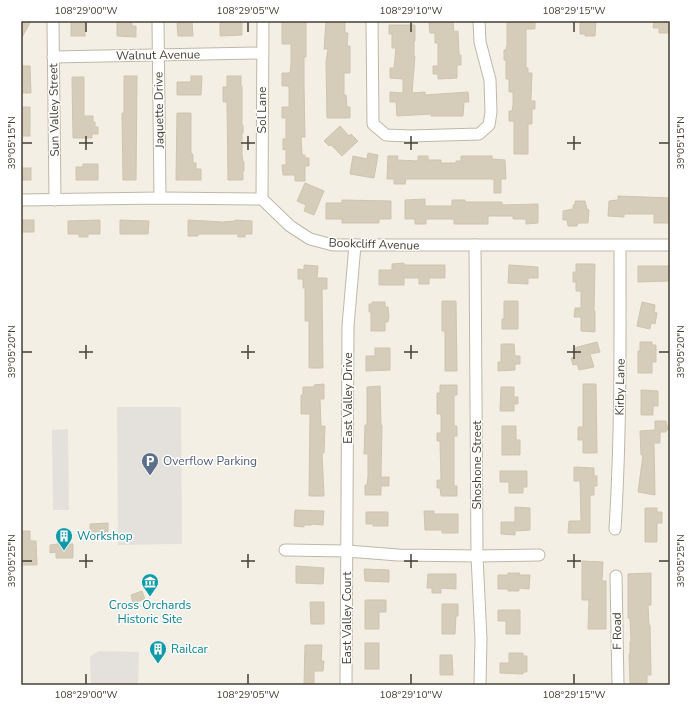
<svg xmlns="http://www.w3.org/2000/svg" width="691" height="706" viewBox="0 0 691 706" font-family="'Nunito Sans',sans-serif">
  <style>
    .parking { fill: #e4e1dd }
    .building { fill: #d5ccba; stroke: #d0c4ad }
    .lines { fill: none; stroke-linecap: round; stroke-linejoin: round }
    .street-casing { stroke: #bfb8a7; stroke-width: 13 }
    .street { stroke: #fff; stroke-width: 11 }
    .ticks { fill: none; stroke: #464034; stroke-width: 1.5 }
    .labels { text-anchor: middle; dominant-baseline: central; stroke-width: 3; stroke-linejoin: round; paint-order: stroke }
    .street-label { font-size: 12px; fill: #464034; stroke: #fff }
    .service-label { font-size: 12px; fill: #4e5e75; stroke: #fff; text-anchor: start }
    .culture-label { font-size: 12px; fill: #0d838f; stroke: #fff; text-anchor: start }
    .neatline { fill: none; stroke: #464034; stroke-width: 1.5 }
    .ticks-label { font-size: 10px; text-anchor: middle; fill: #464034 }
  </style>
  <rect width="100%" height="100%" fill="#f3efe5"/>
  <g class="parking">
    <path d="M117 407H181L182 544 118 545Z"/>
    <path d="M68 429 69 510H53L52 430Z"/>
    <path d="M98 651 139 652 138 685H91L90 657Z"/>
  </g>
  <g class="building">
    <path d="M21 21H31L21 39Z"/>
    <rect x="71" y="21" width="14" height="15"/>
    <path d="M117 21H132V26H136V37L117 36Z"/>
    <path d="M180 21H192L193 36H178L177 23H180Z"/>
    <path d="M224 21H242V35L220 36V22H224Z"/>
    <path d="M282 21H306V57H304V85L305 137H301L302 155H305V158H309V166H305V181H295V175H283L282 165H286V149L283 150V139H286V118H282V107H289V86H282V73H290L291 64V44H282Z"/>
    <path d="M326 21H345V33H348L347 46H350V73H344V95H346L347 107H350V118H327L326 62 328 49H324Z"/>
    <path d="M434 21H453L454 32 458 31 459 55H461V65H457V78L438 79V74H433V66H438V43H435V33H430L429 23H434Z"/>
    <path d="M507 21H535V29H526V68H528V73H532L531 97V101H535V109H532V124H528V154H514V121H509V111H512L513 106V92H509V79H506V60H504V50H506L507 45Z"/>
    <path d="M580 21H596L595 36H585V34H580Z"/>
    <path d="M654 21H670V32H668V33H659V28H653Z"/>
    <path d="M389 25H415V41H414V56H415L412 93 425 92V95L468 92 469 102H464L463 116H431V114L397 116 396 102H390V92L403 93V79L390 78V68H394L396 48H392V34H389Z"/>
    <path d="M21 66H30L31 93H21Z"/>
    <path d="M124 76H137L136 180H123L122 113H124Z"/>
    <path d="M191 76H202L201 95H177V82H191Z"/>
    <path d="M227 76H241V86H242V125H243V133H242V154L243 162H244V171H243V180H228L227 102H223V87H227Z"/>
    <path d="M72 77H84V116H93V122H95V127H98V134H92V138H73Z"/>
    <rect x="21" y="107" width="9" height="29"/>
    <path d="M177 113H191V154H193V163H196V169H201V180H176Z"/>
    <path d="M340 126 349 136 351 134 358 141 342 156 331 145 329 146 324 141Z"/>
    <path d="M368 153 378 155 374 178 350 174 353 156 367 159Z"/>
    <path d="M388 156H398L397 160 418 161V156H428V160H441V163H456V161H461V156H492V159L505 160 506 179H501V193H494V179H406L405 184H394V179H387Z"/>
    <path d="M83 164H98V180H76V167H83Z"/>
    <rect x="21" y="168" width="10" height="12"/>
    <path d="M305 183 324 191 314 215 304 211 306 205 297 201Z"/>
    <path d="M618 196 670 198V223H654V214H624V217L608 216 609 201 618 200Z"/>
    <path d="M425 199V206H452V200H465V202H502V205L538 204V223L526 224V219H513V216H488V224H454V219H426V224H415V219H405V200Z"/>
    <path d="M342 200 391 201V219H379V223H342V219H326V203H342Z"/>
    <path d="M575 201H585L587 209 589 210 588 223H578L577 226H568L567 220H563V211L573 209V205H575Z"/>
    <rect x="21" y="220" width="13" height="12"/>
    <path d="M100 220V234H88V237H79V234H68V221Z"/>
    <path d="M120 220 149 221 148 234H120Z"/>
    <path d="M188 220 223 222 235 221V220L252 221V234H245V237H238V234H198V236H188Z"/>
    <path d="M404 263V265H445V278H429V284H419V278H404V285H379V270H392V264Z"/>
    <path d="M576 264H595L594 311H595V332L581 331V317H574L575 308H581V291H576V282H573V272H576Z"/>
    <path d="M304 265 318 266 317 278H327V289H322L323 368H309V321H305V288H303V279H298V269L304 270Z"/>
    <path d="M509 265 538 267V278H528V284L508 283Z"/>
    <path d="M638 266H670V281L638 282Z"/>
    <path d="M442 301H456L457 371H445V331H442Z"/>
    <path d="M504 301H518V329H502V319H504Z"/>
    <path d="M372 302H385V307H388L389 316 388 322H385V331H371V312H369V304H372Z"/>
    <path d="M642 302 655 305 654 312 657 313 655 324 651 323 650 329 637 326Z"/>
    <path d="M597 342 600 352 590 354 594 367 579 370 577 364 573 365 571 358 576 357 574 348Z"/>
    <path d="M640 342H652V345H656V362H652V373H638V351H640Z"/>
    <path d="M501 344H514L515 356H520V364H515V370L498 371V362H501Z"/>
    <path d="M375 348H390V370L366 371V356H375Z"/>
    <path d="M324 384V399H320L321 426H325L324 453H322L324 496H309L310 414H301V395H303V387H314V385Z"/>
    <path d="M583 384H596L597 453H583V440H578V427H583Z"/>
    <path d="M440 385H457V395H454V426H457V436H454V486H457V496H441L440 488H437V480H441L440 441H437V433H441V414H437V393H440Z"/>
    <path d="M380 386 381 425H382L381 477H389V486H381V495H365V485H367L368 476V454H364L365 425H367V387Z"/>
    <path d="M501 387H514V397H518V404H514V411H500Z"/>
    <path d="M641 390 658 391V406H653V415H641Z"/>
    <path d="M655 421H666L668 430H666V432H660V443H654L655 495 638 492 643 455H641L640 431 655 430Z"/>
    <path d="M502 426H516V440H520V455H502Z"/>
    <path d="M574 467 594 468V476H597V486H594V495H590V533H568L569 521H581L580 481H574Z"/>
    <path d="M500 471H527V487H523V493H509V482H500Z"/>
    <path d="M515 507 530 508V530L515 531V535L501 534V522H515Z"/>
    <path d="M645 508H657V512H662V523H657V542H645Z"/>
    <path d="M295 510 324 511 323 525 312 524V525H304V527L294 526Z"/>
    <path d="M424 511H434V514H458V533H442V530H425Z"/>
    <path d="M366 512H388V526H373V524H366Z"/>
    <path d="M108 523V532H90V524Z"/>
    <path d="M21 531H30V541H36L37 565H21Z"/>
    <path d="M58 539H68V544H73V558H56V552L50 553V545L58 544Z"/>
    <path d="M582 561 603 562 602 581H606V629H588L589 600H582Z"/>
    <path d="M296 566 324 568 323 584 296 583Z"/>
    <path d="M364 569 389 570V582L365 581Z"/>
    <path d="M508 573H520L519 575H530L529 589 519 588V591H508V589H498V575H508Z"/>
    <path d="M651 573V605H648L649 625H650L651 675H647V685H630L629 654H630V641H631L630 618H628V574Z"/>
    <path d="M428 574H456V589L441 588V593H432V588H427Z"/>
    <path d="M142 591 145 599 133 603 131 595Z"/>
    <path d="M365 600H386V612H379V629H365Z"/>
    <path d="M310 602H324V624H311Z"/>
    <path d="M442 604H458V616H456L455 634H442Z"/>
    <path d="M498 610H520V634H506V621H498Z"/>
    <rect x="365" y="643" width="14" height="26"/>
    <path d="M305 645H322L321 661H324L323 671H314V685H304Z"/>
    <path d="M509 653H523V656H527V672H523V674L500 673V663H509Z"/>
    <path d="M440 655H452L453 675H440Z"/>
  </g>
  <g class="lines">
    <g class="street-casing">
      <g id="street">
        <path d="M53 21 55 200"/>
        <path d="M158 21 160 198"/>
        <path d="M372 21 373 124 386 135 410 136 479 134 489 125 491 112 490 80 480 42 479 21"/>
        <path d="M53 57 262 53"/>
        <path d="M262 199 263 21"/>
        <path d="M21 200 160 198 262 199 290 226 310 239 333 245H670"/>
        <path d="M475 245 477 556 481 639 480 685"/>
        <path d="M615 529C621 435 620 340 620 246"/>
        <path d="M285 550 347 551 398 555 477 556 539 555"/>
        <path d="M616 576 618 685"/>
        <path d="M346 685 348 326 355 245"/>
      </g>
    </g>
    <use href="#street" class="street"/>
  </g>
  <path class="ticks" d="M86 22V32M248 22V32M411 22V32M574 22V32M86 136V150M248 136V150M411 136V150M574 136V150M22 143H32M79 143H93M241 143H255M404 143H418M567 143H581M659 143H669M86 345V359M248 345V359M411 345V359M574 345V359M22 352H32M79 352H93M241 352H255M404 352H418M567 352H581M659 352H669M86 554V568M248 554V568M411 554V568M574 554V568M22 561H32M79 561H93M241 561H255M404 561H418M567 561H581M659 561H669M86 674V684M248 674V684M411 674V684M574 674V684"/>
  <defs>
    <g id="parking-pin" transform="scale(0.9)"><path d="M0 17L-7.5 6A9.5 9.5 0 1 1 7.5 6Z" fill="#5c6f8a" stroke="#fff"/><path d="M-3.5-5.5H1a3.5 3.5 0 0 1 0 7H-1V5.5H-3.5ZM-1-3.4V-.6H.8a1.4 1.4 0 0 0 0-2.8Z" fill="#fff"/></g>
    <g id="building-pin" transform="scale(0.9)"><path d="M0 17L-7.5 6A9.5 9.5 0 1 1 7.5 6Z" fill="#0f9aa8" stroke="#fff"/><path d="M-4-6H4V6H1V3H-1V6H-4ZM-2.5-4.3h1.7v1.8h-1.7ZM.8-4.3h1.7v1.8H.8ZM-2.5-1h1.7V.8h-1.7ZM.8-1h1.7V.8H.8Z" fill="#fff"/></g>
    <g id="museum-pin" transform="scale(0.9)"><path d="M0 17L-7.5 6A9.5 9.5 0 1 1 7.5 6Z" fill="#0f9aa8" stroke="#fff"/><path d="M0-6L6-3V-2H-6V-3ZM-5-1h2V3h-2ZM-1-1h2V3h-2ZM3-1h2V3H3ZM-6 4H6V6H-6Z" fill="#fff"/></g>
  </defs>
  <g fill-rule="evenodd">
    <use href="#parking-pin" x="150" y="461"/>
    <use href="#building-pin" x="64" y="536"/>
    <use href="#museum-pin" x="150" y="582"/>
    <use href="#building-pin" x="158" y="649"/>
  </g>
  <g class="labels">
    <g class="street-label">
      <text transform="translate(158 55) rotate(-1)">Walnut Avenue</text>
      <text transform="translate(54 110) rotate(-91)">Sun Valley Street</text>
      <text transform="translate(159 110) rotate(-91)">Jaquette Drive</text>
      <text transform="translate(262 110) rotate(-90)">Sol Lane</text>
      <text transform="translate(374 244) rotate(2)">Bookcliff Avenue</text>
      <text transform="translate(620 387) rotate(-89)">Kirby Lane</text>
      <text transform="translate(348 398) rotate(-90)">East Valley Drive</text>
      <text transform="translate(477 465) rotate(-90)">Shoshone Street</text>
      <text transform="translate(347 618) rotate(-90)">East Valley Court</text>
      <text transform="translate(617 631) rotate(-91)">F Road</text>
    </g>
    <g class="service-label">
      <text x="163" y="461">Overflow Parking</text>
    </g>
    <g class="culture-label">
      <text x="77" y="536">Workshop</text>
      <text x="150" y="605" text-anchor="middle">Cross Orchards<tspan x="150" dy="14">Historic Site</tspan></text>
      <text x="171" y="649">Railcar</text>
    </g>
  </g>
  <rect width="691" height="706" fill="none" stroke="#ffffff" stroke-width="44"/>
  <rect x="22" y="22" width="647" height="662" class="neatline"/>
  <g class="ticks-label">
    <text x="86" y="14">108°29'00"W</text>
    <text x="248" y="14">108°29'05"W</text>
    <text x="411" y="14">108°29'10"W</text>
    <text x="574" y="14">108°29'15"W</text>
    <text transform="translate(680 143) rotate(-90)" y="4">39°05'15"N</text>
    <text transform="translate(11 143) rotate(-90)" y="4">39°05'15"N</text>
    <text transform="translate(680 352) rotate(-90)" y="4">39°05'20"N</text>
    <text transform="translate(11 352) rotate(-90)" y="4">39°05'20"N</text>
    <text transform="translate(680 561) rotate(-90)" y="4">39°05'25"N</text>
    <text transform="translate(11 561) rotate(-90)" y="4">39°05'25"N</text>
    <text x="86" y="698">108°29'00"W</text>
    <text x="248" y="698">108°29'05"W</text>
    <text x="411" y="698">108°29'10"W</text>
    <text x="574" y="698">108°29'15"W</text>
  </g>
</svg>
